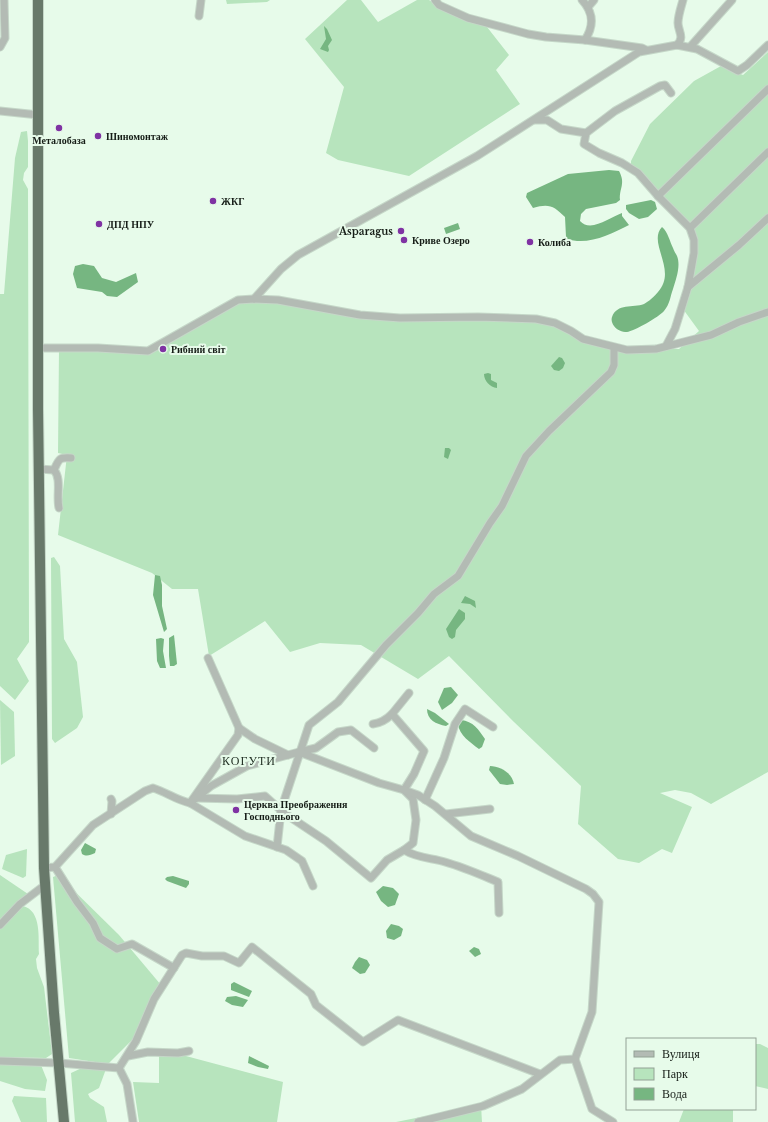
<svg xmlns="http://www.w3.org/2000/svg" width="768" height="1122" viewBox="0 0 768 1122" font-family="'Libre Baskerville',serif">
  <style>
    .green { fill: #b7e4bd }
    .water { fill: #76b681 }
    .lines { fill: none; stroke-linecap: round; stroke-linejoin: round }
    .minor-casing { stroke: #c5d7c8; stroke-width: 9 }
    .highway-casing { stroke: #c5d7c8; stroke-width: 12 }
    .minor { stroke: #b3bbb4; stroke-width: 7 }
    .highway { stroke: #68796a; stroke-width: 10 }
    .poi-dot { fill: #7f32a3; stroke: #e7fbea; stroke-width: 1.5 }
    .labels { text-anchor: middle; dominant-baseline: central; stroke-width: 4; stroke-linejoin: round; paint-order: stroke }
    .poi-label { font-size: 10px; font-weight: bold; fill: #151c16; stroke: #e7fbea; text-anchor: start }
    .quarter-label { font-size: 12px; letter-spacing: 1px; fill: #243226; stroke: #e7fbea }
  </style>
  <rect width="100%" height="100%" fill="#e7fbea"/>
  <g class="green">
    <path d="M226 0H270L267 2 227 4Z"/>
    <path d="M347 0H361L378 22 417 0H429L438 6 460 17 487 27 509 55 496 70 520 104 409 176 338 160 326 153 344 87 305 39Z"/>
    <path d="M768 52V772L711 804 691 793 675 790 660 793 692 807 672 853 662 849 639 863 618 859 578 824 581 786 514 722 449 656 418 679 361 645 320 643 290 652 265 621 209 656 198 589H172L152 573 58 535 67 455 58 453 59 349 153 351 243 296 333 313 511 320 548 324 608 345 679 349 699 331 683 309 697 249 691 226 667 204 631 164V161L650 124 694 81 721 66 743 75Z"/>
    <path d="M27 131 28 141V167L24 173 23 180 28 189 29 642 17 659 29 681 15 700 0 686V294H4L15 158 21 132Z"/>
    <path d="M54 557 60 566 64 639 77 662 83 717 77 728 55 743 52 739 51 558Z"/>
    <path d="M0 700 14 712 15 756 1 765Z"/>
    <path d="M27 849 26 876 23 878 2 869 6 855Z"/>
    <path d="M0 875 28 894 0 920Z"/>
    <path d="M58 875 119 935 161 985 140 1032 108 1064 69 1058 53 877Z"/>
    <path d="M23 906C42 911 38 938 39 954L36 959 37 968 44 987 52 1054 46 1058 0 1057V928Z"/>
    <path d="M755 1044H760L768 1048V1089L755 1086Z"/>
    <path d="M171 1052 283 1082 277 1122H139L133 1082 159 1083V1054Z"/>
    <path d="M0 1064 41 1065 47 1080 45 1091 25 1089 0 1081Z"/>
    <path d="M84 1067 106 1069 99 1088 88 1094 90 1098 104 1107 107 1122H75L71 1073Z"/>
    <path d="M14 1096 46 1098 47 1122H21L12 1101Z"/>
    <path d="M481 1105 482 1122H396Z"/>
    <path d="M684 1109H733V1122H679Z"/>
  </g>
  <g class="water">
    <path d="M324 26 327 29 332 40 328 46 329 50 328 52 320 49 326 39Z"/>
    <path d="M609 170 619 171C626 184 619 188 620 200L616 203 586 209 581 214 580 221C591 233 610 217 622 213V216L629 225C611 234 588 246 567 239L566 237 565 217C554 206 549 203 533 208L526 197 527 193 568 174Z"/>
    <path d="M651 200 655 202 657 209 648 217 639 219 629 213 626 209V205Z"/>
    <path d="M458 223 460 229 446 234 444 228Z"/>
    <path d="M662 227C668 232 670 242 673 248 674 251 676 254 677 256 681 266 676 279 673 289 670 297 670 304 664 311 659 317 634 331 627 332 622 332 617 330 614 326 612 323 611 320 612 317 617 303 633 308 644 304 648 302 655 296 658 292 678 270 647 243 662 227Z"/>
    <path d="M83 264 94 266 102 278 116 282 136 273 138 282 117 297 107 296 102 292 77 288 73 274 75 266Z"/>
    <path d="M559 357 562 358 565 363 563 368 559 371 554 370 551 366Z"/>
    <path d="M488 373 491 374V380L497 383V388C490 387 484 381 484 374Z"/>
    <path d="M445 448H449L451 450 448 459 444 457Z"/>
    <path d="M155 575 160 576 162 585V606L167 629 164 632 153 595Z"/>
    <path d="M465 596 475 601 476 608 470 604 461 603Z"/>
    <path d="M459 609 465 613V619L456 630 455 637 452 639 449 637 446 629Z"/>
    <path d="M174 635 177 664 174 666H170L169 656V638Z"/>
    <path d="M161 638 164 639 163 651 166 668H160L157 661 156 639Z"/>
    <path d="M451 687 458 695 452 703 442 710 438 702 444 688Z"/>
    <path d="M427 709 435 713 449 724 446 726C436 724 427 720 427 709Z"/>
    <path d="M461 720C473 721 479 730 485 739L482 747 479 749C471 743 459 735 458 724Z"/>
    <path d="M490 766C500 766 512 773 514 784L507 785 500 784 489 770Z"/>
    <path d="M85 843 96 849 95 853C90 855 87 857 82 854L81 850Z"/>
    <path d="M173 876 189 881V884L186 888 167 881 165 879 167 877Z"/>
    <path d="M383 886 393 888 399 894 395 905 388 907 381 901 376 892Z"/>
    <path d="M391 924 399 926 403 929 401 936 394 940 387 938 386 931Z"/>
    <path d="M474 947 479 949 481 954 475 957 469 951Z"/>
    <path d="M359 957 367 960 370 965 365 973 360 974 352 968 355 962Z"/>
    <path d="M234 982 252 991 249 997 231 990V984Z"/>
    <path d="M236 996 248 1000 243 1007 232 1005 225 1001 227 997Z"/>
    <path d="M249 1056 269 1066 268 1069 258 1067 248 1063Z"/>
  </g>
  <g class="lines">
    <g class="minor-casing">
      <g id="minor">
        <path d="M435 0 439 5 468 18 528 34 546 37 585 40 642 48 646 50"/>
        <path d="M582 0C594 13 594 26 585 40"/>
        <path d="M588 7 594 0"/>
        <path d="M199 16 201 0"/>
        <path d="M677 45C685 37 678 31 678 23 678 16 681 7 683 0"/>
        <path d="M0 47 5 38 4 0"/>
        <path d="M690 47 732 0"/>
        <path d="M0 111 39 115"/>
        <path d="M535 120H547L561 129 586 133 584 144 599 153 622 163 638 173 658 196 690 228 694 240V253L688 287 675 329 666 346"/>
        <path d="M586 133 615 111 660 86 665 85 671 93"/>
        <path d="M658 196 768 89"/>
        <path d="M690 228 768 152"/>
        <path d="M688 287 739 245 768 218"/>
        <path d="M254 299 281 269 298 255 477 156 639 52 677 45 697 49 738 71 747 65 768 45"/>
        <path d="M39 348H98L148 351 238 300 254 299 278 300 360 315 400 318 478 317 536 319 555 323 571 331 583 339 627 350 656 349 711 335 739 322 768 312"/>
        <path d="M39 469 54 470C59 459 59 457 71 458"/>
        <path d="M54 470C62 479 56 496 59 508"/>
        <path d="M208 658 239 728 238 735 190 803 245 836 286 850 302 861 313 886"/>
        <path d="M373 724C381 723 386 720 392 714"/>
        <path d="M239 728 255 739 288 755"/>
        <path d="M299 752 316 748 338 732 351 730 374 748"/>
        <path d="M196 798 237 799 265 796 284 813 326 841 371 878 387 860 404 850C417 858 431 858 445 862 463 867 481 875 498 882L499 913"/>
        <path d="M111 799 112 801 111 814"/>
        <path d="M425 800 444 758 455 724 465 709 493 727"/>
        <path d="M446 814 490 809"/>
        <path d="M277 847 281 810 309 725 338 702 386 645 418 613 434 594 458 576 490 523 502 506 526 456 549 431 611 372 614 365V348"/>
        <path d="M404 850 413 843 416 820 413 799 404 790 414 774 424 751 392 714 409 693"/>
        <path d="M55 867 77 902 93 923 100 938 117 949 132 944 174 968"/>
        <path d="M44 868 55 867 93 825 145 791 153 788C166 792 176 800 190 803L211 786 247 766 299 752 379 783 404 790 418 795 435 806 471 836 518 856 586 889 593 894 599 902 592 1012 575 1059 592 1109 613 1122"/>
        <path d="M0 925 20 904 45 885"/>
        <path d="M128 1056 148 1052 178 1053 189 1051"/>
        <path d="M0 1061 59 1063 119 1068 127 1084 133 1122"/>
        <path d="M119 1068 136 1041 154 999 182 955 186 953 202 956H224L239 963 252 947 311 994 316 1005 363 1042 398 1020 540 1074"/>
        <path d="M418 1122 483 1106 522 1089 560 1060 575 1059"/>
      </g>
    </g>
    <g class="highway-casing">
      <path id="highway" d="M38 0V409L44 868 54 1013 64 1122"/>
    </g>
    <use href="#minor" class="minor"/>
    <use href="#highway" class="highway"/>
  </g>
  <g class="poi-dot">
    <circle cx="59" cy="128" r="4"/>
    <circle cx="98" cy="136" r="4"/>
    <circle cx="213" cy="201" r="4"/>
    <circle cx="99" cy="224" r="4"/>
    <circle cx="401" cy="231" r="4"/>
    <circle cx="404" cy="240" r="4"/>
    <circle cx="530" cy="242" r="4"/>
    <circle cx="163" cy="349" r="4"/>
    <circle cx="236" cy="810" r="4"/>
  </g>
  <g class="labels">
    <g class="poi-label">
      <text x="106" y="136">Шиномонтаж</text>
      <text x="59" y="140" text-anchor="middle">Металобаза</text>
      <text x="221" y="201">ЖКГ</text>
      <text x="107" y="224">ДПД НПУ</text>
      <text x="393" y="231" text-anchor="end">Asparagus</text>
      <text x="412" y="240">Криве Озеро</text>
      <text x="538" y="242">Колиба</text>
      <text x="171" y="349">Рибний світ</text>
      <text x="244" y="804">Церква Преображення<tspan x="244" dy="12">Господнього</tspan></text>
    </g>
    <g class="quarter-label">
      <text x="249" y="760">КОГУТИ</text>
    </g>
  </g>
  <rect x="626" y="1038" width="130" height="72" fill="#e7fbea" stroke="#93a295"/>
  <rect x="634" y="1051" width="20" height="6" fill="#b3bbb4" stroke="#93a295"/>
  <text x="662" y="1058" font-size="12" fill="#151c16">Вулиця</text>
  <rect x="634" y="1068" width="20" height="12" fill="#b7e4bd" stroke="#93a295"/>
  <text x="662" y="1078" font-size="12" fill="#151c16">Парк</text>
  <rect x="634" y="1088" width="20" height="12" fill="#76b681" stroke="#93a295"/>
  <text x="662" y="1098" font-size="12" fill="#151c16">Вода</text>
</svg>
